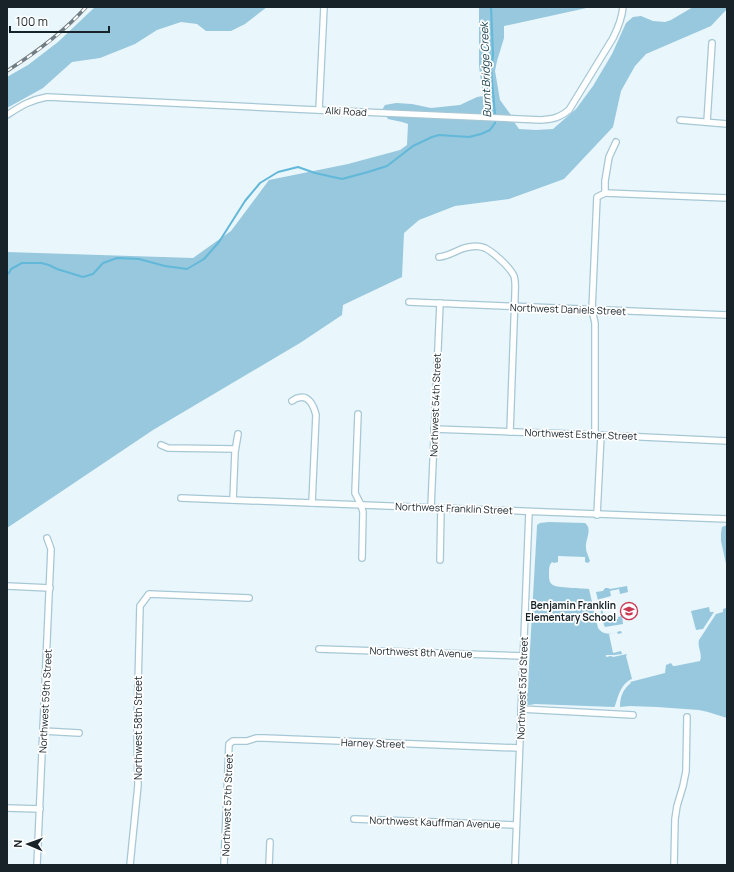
<svg xmlns="http://www.w3.org/2000/svg" width="734" height="872" viewBox="0 0 734 872" font-family="Manrope,sans-serif">
  <style>
    .green { fill: #97c8dd }
    .lines { fill: none; stroke-linecap: round; stroke-linejoin: round }
    .stream { stroke: #62b8d9; stroke-width: 2 }
    .minor-casing { stroke: #a6c7d5; stroke-width: 8 }
    .minor { stroke: #fff; stroke-width: 5.5 }
    .rail-casing { stroke: #717d83; stroke-width: 3.5 }
    .rail { stroke: #fff; stroke-width: 2; stroke-dasharray: 6; stroke-linecap: butt }
    .labels { text-anchor: middle; dominant-baseline: central; stroke-width: 3.5; stroke-linejoin: round; paint-order: stroke }
    .street-label { font-size: 10px; fill: #172329; stroke: #fff }
    .poi-label { font-size: 10px; font-weight: bold; fill: #172329; stroke: #fff; text-anchor: end }
    .water-label { font-size: 11px; font-style: italic; fill: #1a414f; stroke: #fff }
  </style>
  <rect width="100%" height="100%" fill="#e9f6fc"/>
  <g class="green">
    <path d="M95 7H267L245 24 231 31H206L197 24 181 22 157 30 135 44 100 58 72 62 43 88 7 108V77L28 65 58 42Z"/>
    <path d="M479 7H591L504 26V38L497 61 495 71 500 100 511 115 512 119 519 129 536 130 553 129 576 109 593 86 612 54 626 23 633 17 641 16 653 21 665 22 671 20 693 7H727V9L711 26 646 54 635 66 621 91 613 127 564 179 509 199 455 206 419 220 404 233 402 277 343 305 342 315 300 343 153 430 7 528V252L193 258 231 231 269 180 348 164 400 150 407 145 408 124 402 122 388 119 382 110 385 105 396 103 412 104 431 108 460 105 477 97 483 96 479 66Z"/>
    <path d="M549 522 585 523C593 529 585 540 586 548 586 552 589 557 590 561L588 563 585 562V557L558 556V562L554 563 552 562C549 565 549 569 549 574 549 578 549 583 553 585 557 588 582 588 589 589L598 628C605 637 612 633 621 631L622 633 618 634 617 632 609 634 613 653 621 651 622 654 614 655H606V657L611 656 613 657 627 654 626 656 632 679C621 683 618 697 615 706L614 707 535 704C531 705 527 706 525 702V698L528 691 529 667 537 526V525L540 523Z"/>
    <path d="M727 525V568L721 541V533L722 527Z"/>
    <path d="M627 586 628 592 620 594 619 589 610 591 611 596 600 599 605 622 618 619V617L622 616 623 624 605 627 604 625 596 592 603 591 605 588H608L610 589Z"/>
    <path d="M727 596V718L708 712 699 710 657 707 630 706 620 707C620 697 623 689 631 683L630 682 665 673 666 665 671 663 673 666H675L700 661C703 654 697 647 699 640L716 614 723 612V609L726 608Z"/>
    <path d="M709 607 710 612H714L703 629 696 630 691 611Z"/>
  </g>
  <g class="lines">
    <path class="stream" d="M7 274 9 273 11 269 22 263H41L49 265 57 269 83 277 93 274 103 263 117 258 139 259 165 266 187 269 204 259 219 242 245 201 260 183 278 172 298 167 315 173 342 179 368 172 387 166 413 146 432 137 439 135 469 137 481 134 490 130 495 123V114L491 70 493 55 491 7"/>
    <g class="minor-casing">
      <g id="minor">
        <path d="M319 110 324 7"/>
        <path d="M7 115C21 106 30 100 47 97 212 105 376 113 541 120 553 119 559 118 569 110L613 38C618 28 622 18 623 7"/>
        <path d="M680 120 727 124"/>
        <path d="M707 122 712 43"/>
        <path d="M605 193 727 198"/>
        <path d="M439 257C451 256 459 248 469 247 474 246 480 246 485 248 493 252 510 267 514 276 516 282 515 289 515 295L510 432"/>
        <path d="M409 302 727 315"/>
        <path d="M292 401C294 400 296 398 298 398 309 394 314 407 316 415L312 503"/>
        <path d="M358 414 355 493 361 505 363 512 362 558"/>
        <path d="M434 429 601 435 727 441"/>
        <path d="M595 434V323L592 310 597 197 605 193V181L609 157 616 142"/>
        <path d="M161 445 168 448 235 449"/>
        <path d="M181 498 727 519"/>
        <path d="M233 500 235 452 238 434"/>
        <path d="M431 507 440 303"/>
        <path d="M597 515 601 435"/>
        <path d="M440 560 441 508"/>
        <path d="M7 586 50 588"/>
        <path d="M319 649 523 656"/>
        <path d="M521 709 633 715"/>
        <path d="M43 731 79 733"/>
        <path d="M7 808 40 809"/>
        <path d="M354 819 516 825"/>
        <path d="M37 865 51 549 47 538"/>
        <path d="M130 865 138 785 137 725 140 606 149 594 249 598"/>
        <path d="M224 865 229 744 233 741H247L256 738H264L519 748"/>
        <path d="M269 865 270 842"/>
        <path d="M515 865 529 512"/>
        <path d="M674 865 675 819 677 806 683 786 686 771 687 717"/>
      </g>
    </g>
    <use href="#minor" class="minor"/>
    <g class="rail-casing">
      <path id="rail" d="M7 71C35 53 63 33 86 7"/>
    </g>
    <use href="#rail" class="rail"/>
  </g>
  <defs>
    <g id="school-ring" transform="scale(0.9)"><circle r="9.5" fill="#fff" stroke="#ca3952" stroke-width="1.5"/><path d="M0-5L7-2L0 1L-7-2ZM-4 1L0 2.5L4 1V4Q0 6-4 4Z" fill="#ca3952"/></g>
  </defs>
  <g fill-rule="evenodd">
    <use href="#school-ring" x="629" y="611"/>
  </g>
  <g class="labels">
    <g class="street-label">
      <text transform="translate(346 111) rotate(3)">Alki Road</text>
      <text transform="translate(568 309) rotate(2)">Northwest Daniels Street</text>
      <text transform="translate(435 405) rotate(-88)">Northwest 54th Street</text>
      <text transform="translate(581 434) rotate(2)">Northwest Esther Street</text>
      <text transform="translate(454 508) rotate(2)">Northwest Franklin Street</text>
      <text transform="translate(421 652) rotate(2)">Northwest 8th Avenue</text>
      <text transform="translate(522 688) rotate(-88)">Northwest 53rd Street</text>
      <text transform="translate(45 701) rotate(-87)">Northwest 59th Street</text>
      <text transform="translate(138 728) rotate(-90)">Northwest 58th Street</text>
      <text transform="translate(373 743) rotate(2)">Harney Street</text>
      <text transform="translate(227 805) rotate(-88)">Northwest 57th Street</text>
      <text transform="translate(435 822) rotate(2)">Northwest Kauffman Avenue</text>
    </g>
    <g class="poi-label">
      <text x="616" y="605">Benjamin Franklin<tspan x="616" dy="12">Elementary School</tspan></text>
    </g>
    <g class="water-label">
      <text transform="translate(485 70) rotate(-92)">Burnt Bridge Creek</text>
    </g>
  </g>
  <rect width="734" height="872" fill="none" stroke="#172329" stroke-width="16"/>
  <g transform="translate(28 844) rotate(272)" stroke="#ffffff" stroke-width="3" paint-order="stroke">
  <path d="M0-3L7 15L0 10L-7 15Z" fill="#172329"/>
  <text y="-6" font-size="11" font-weight="bold" text-anchor="middle" fill="#172329">N</text>
  </g>
  <path d="M10 26v6h99v-6" fill="none" stroke="#172329" stroke-width="2"/>
  <text x="16" y="26" font-size="12" fill="#172329" stroke="#ffffff" stroke-width="3" paint-order="stroke">100 m</text>
</svg>
